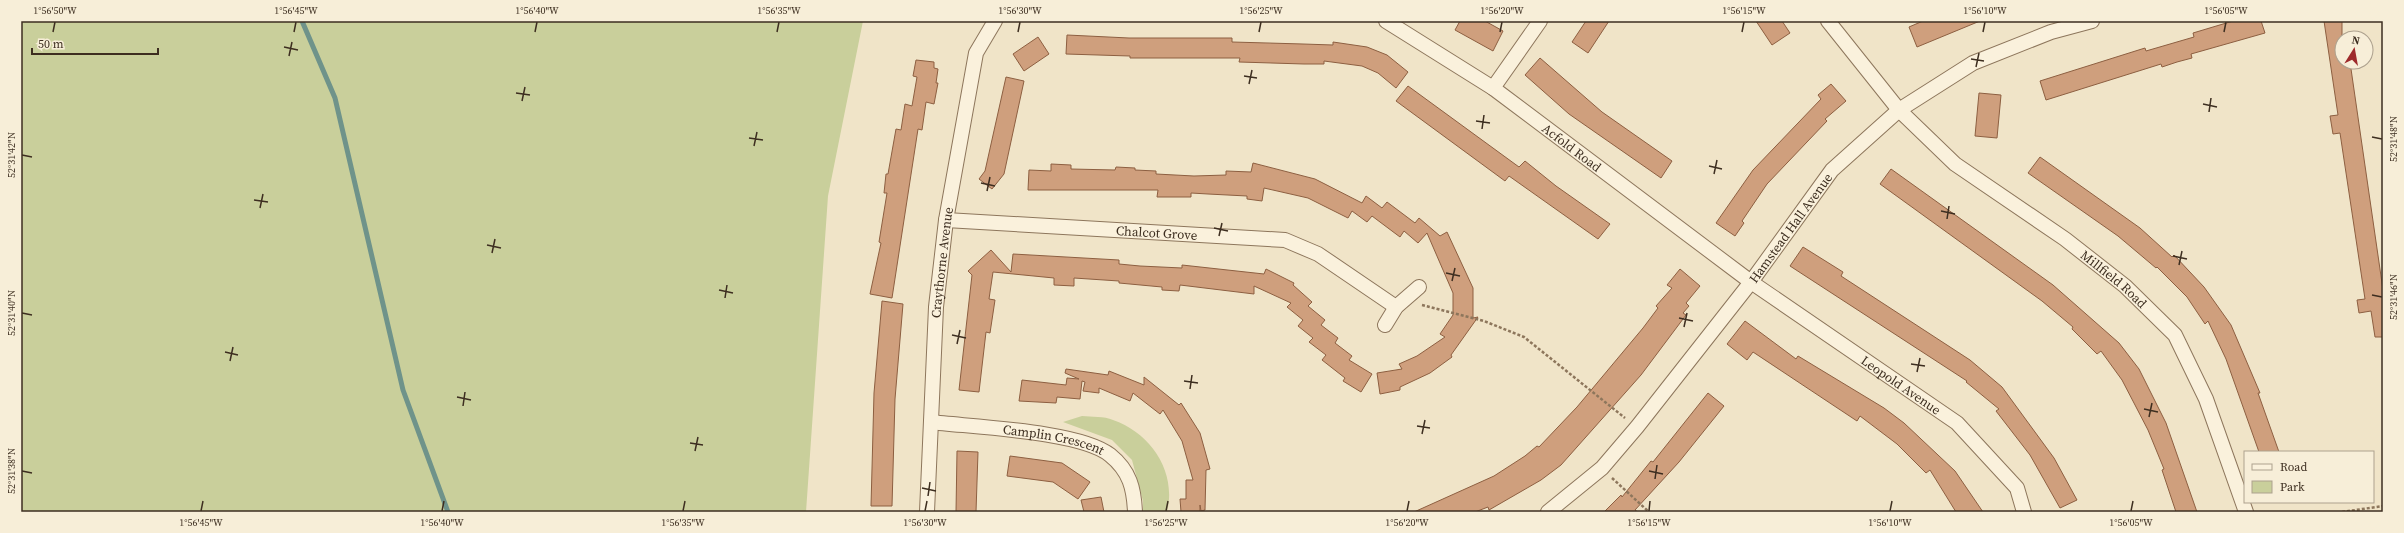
<svg xmlns="http://www.w3.org/2000/svg" width="2404" height="533" viewBox="0 0 2404 533" font-family="'Source Serif 4',serif">
  <style>
    .green { fill: #c9cf9b }
    .lines { fill: none; stroke-linecap: round; stroke-linejoin: round }
    .stream { stroke: #6f938a; stroke-width: 5 }
    .building { fill: #cf9f7d; stroke: #8d5f41 }
    .street-casing { stroke: #8d765c; stroke-width: 16 }
    .path { stroke: #8d765c; stroke-width: 2.5; stroke-dasharray: 3 2; stroke-linecap: butt }
    .street { stroke: #faf1dc; stroke-width: 14 }
    .ticks { fill: none; stroke: #3d2e20; stroke-width: 1.5 }
    .labels { text-anchor: middle; dominant-baseline: central; stroke-width: 3; stroke-linejoin: round; paint-order: stroke }
    .street-label { font-size: 13px; fill: #3d2e20; stroke: #f7eed8 }
    .neatline { fill: none; stroke: #3d2e20; stroke-width: 1.5 }
    .ticks-label { font-size: 10px; text-anchor: middle; fill: #3d2e20 }
  </style>
  <rect width="100%" height="100%" fill="#f0e4c8"/>
  <g class="green">
    <path d="M21 21H863L828 196 806 512H21Z"/>
    <path d="M1082 416C1092 417 1104 416 1113 420 1151 433 1177 472 1167 512H1143V501L1132 460 1112 440 1063 422Z"/>
  </g>
  <g class="lines">
    <path class="stream" d="M302 21 335 98 403 390 448 512"/>
  </g>
  <g class="building">
    <path d="M1460 21H1485L1503 31 1493 51 1455 30Z"/>
    <path d="M1586 21H1609L1588 53 1572 42Z"/>
    <path d="M1756 21H1782L1790 33 1772 45Z"/>
    <path d="M1923 21H1980L1917 47 1909 27Z"/>
    <path d="M2233 21H2261L2265 33 2191 54 2192 58 2177 62 2162 67 2161 64 2046 100 2040 81 2145 48 2146 51 2194 37 2193 33Z"/>
    <path d="M2324 21H2342V62H2350L2383 290V337H2375L2371 311 2359 313 2357 300 2365 299 2340 133 2333 134 2330 116 2338 115Z"/>
    <path d="M1067 35 1129 38H1232V42L1303 44 1333 45V42L1367 47 1387 55 1408 72 1396 88 1378 73 1362 66 1324 61V64H1304L1239 62 1240 58H1130V56L1066 54Z"/>
    <path d="M1038 37 1049 54 1024 71 1013 54Z"/>
    <path d="M1540 58 1602 112 1672 161 1661 178 1569 114 1525 75Z"/>
    <path d="M916 60 934 62V68L938 69 936 83H938L934 104 926 102 922 130 918 129 892 298 870 294 881 243 879 242 887 193H884L886 174H888L896 129 901 130 905 104 912 106 917 77 913 76Z"/>
    <path d="M1006 77 1024 81 1004 174 992 189 979 179 985 171Z"/>
    <path d="M1831 84 1846 101 1825 119 1827 121 1767 184 1742 221 1744 223 1735 236 1716 223 1753 170 1821 99 1818 95Z"/>
    <path d="M1408 86 1519 167 1525 161 1556 186 1610 224 1598 239 1509 176 1505 181 1396 101Z"/>
    <path d="M1979 93 2001 95 1997 138 1975 136Z"/>
    <path d="M2040 157 2140 228 2172 257 2174 255 2204 287 2231 325 2260 393H2258L2279 452H2259L2226 359 2208 321 2205 324 2187 297 2157 267 2156 268 2118 236 2028 173Z"/>
    <path d="M1253 163 1315 179 1362 203 1366 196 1382 208 1387 202 1415 223 1419 218 1440 236 1447 232 1473 288V318L1478 317 1451 355 1452 357 1430 373 1400 387V390L1380 394 1377 373 1402 369 1399 364 1417 356 1445 337 1440 334 1453 315V293L1427 233 1418 243 1404 231 1400 237 1372 216 1367 222 1352 211 1348 218 1308 198 1264 188 1262 201 1247 199V196L1208 194 1191 193V197H1157L1158 190H1028L1029 170 1051 171V164L1071 165V169L1115 170 1116 167 1135 168V170L1156 171V174L1194 176 1226 175V171L1251 172Z"/>
    <path d="M1891 169 2053 285 2119 343 2139 369 2166 423 2197 512H2176L2162 470 2164 469 2148 430 2122 380 2101 351 2097 354 2072 329 2073 327 2042 301 1880 184Z"/>
    <path d="M1803 247 1843 272 1841 276 1970 360 2002 387 2054 458 2077 500 2060 508 2030 455 1996 411 1999 409 1966 382 1967 381 1790 266Z"/>
    <path d="M991 250 1011 272 1013 254 1119 260V264L1140 266 1182 268V265L1264 274 1266 269 1294 283 1293 285 1312 302 1308 306 1325 320 1321 325 1338 338 1335 343 1352 356 1349 360 1372 374 1361 392 1343 381 1345 378 1322 360 1326 355 1309 342 1313 338 1298 326 1303 320 1287 307 1291 303 1254 286V294L1180 285 1179 291 1162 290V287L1119 283V281L1074 278V286L1054 285V278L993 272 989 299 995 300 990 333 986 332 979 392 959 390 972 275 968 271Z"/>
    <path d="M1680 269 1700 286 1686 303 1689 306 1683 313 1686 315 1641 375 1561 465 1541 480 1489 510 1488 507 1475 512H1414L1494 476 1525 456 1537 446 1539 447 1577 407 1643 328 1658 308 1656 306 1672 288 1667 285Z"/>
    <path d="M882 301 903 304 895 399 892 506H871L874 393Z"/>
    <path d="M1745 321 1796 359 1798 356 1884 408 1904 423 1955 471 1983 512H1956L1930 470 1926 473 1897 444 1860 416 1857 421 1753 352 1747 360 1727 344Z"/>
    <path d="M1066 369 1108 375 1109 371 1144 385V377L1179 405 1181 403 1200 433 1210 469 1206 470 1205 510 1201 511 1200 505V512H1181L1180 499H1186V480H1193L1182 441 1163 410 1160 414 1133 393 1130 401 1099 388V393L1083 391 1085 382 1082 381 1080 399 1057 397 1056 403 1019 401 1022 380 1066 385 1067 378 1079 379 1065 373Z"/>
    <path d="M1708 393 1724 406 1679 462 1635 510 1638 512H1604L1621 495 1622 497 1651 461 1653 462Z"/>
    <path d="M957 451 978 452 976 512H956Z"/>
    <path d="M1010 456 1062 463 1090 482 1078 499 1053 482 1007 476Z"/>
    <path d="M1101 497 1104 512H1084L1081 500Z"/>
  </g>
  <g class="lines">
    <g class="street-casing">
      <g id="street">
        <path id="s1" d="M1386 21 1493 88 1751 282 1957 423 2017 488 2024 512"/>
        <path id="s2" d="M1828 21 1899 110 1955 164 2065 239 2125 286 2175 335 2206 399 2246 512"/>
        <path d="M1493 88 1540 21"/>
        <path id="s3" d="M946 220 1285 240 1318 254 1396 307"/>
        <path d="M1385 325 1396 307 1419 287"/>
        <path id="s4" d="M931 422C972 427 1081 431 1110 455 1130 471 1134 489 1135 512"/>
        <path id="s5" d="M927 512 936 307 946 220 976 53 995 21"/>
        <path id="s6" d="M1548 512 1602 468 1637 427 1751 282 1832 170 1899 110 1973 63 2051 32 2092 21"/>
      </g>
    </g>
    <g class="path">
      <path d="M1422 305 1484 321 1524 337 1625 418"/>
      <path d="M1612 478 1649 512"/>
      <path d="M2342 512 2383 506"/>
    </g>
    <use href="#street" class="street"/>
  </g>
  <path class="ticks" d="M53 32 55 22M294 32 296 22M535 32 537 22M777 32 779 22M1018 32 1020 22M1259 32 1261 22M1500 32 1502 22M1742 32 1744 22M1983 32 1985 22M2224 32 2226 22M284 47 298 50M289 56 292 42M1971 59 1984 61M1976 67 1979 53M1244 76 1257 78M1249 84 1252 70M516 93 530 95M522 101 525 87M2203 104 2217 107M2209 112 2211 98M1476 121 1490 123M1482 129 1484 115M2372 137 2382 139M749 138 763 140M754 146 757 132M22 155 32 157M1709 166 1722 169M1714 174 1717 160M981 183 995 186M987 191 990 177M254 200 268 202M260 208 263 194M1941 211 1955 214M1947 219 1949 206M1214 228 1228 231M1219 236 1222 223M487 245 501 248M492 253 495 239M2173 256 2187 259M2179 265 2182 251M1446 273 1460 276M1452 281 1455 268M719 290 733 293M2372 295 2382 297M725 298 727 285M22 313 32 315M1679 318 1693 321M1684 327 1687 313M952 335 966 338M957 344 960 330M225 352 238 355M230 361 233 347M1911 364 1925 366M1917 372 1920 358M1184 381 1198 383M1190 389 1192 375M457 397 471 400M463 406 465 392M2144 409 2158 412M2149 417 2152 403M1417 426 1430 428M1422 434 1425 420M690 443 703 445M695 451 698 437M22 471 32 473M1649 471 1663 474M1655 479 1657 465M922 488 936 491M928 496 930 482M201 511 203 501M442 511 444 501M683 511 685 501M925 511 927 501M1166 511 1168 501M1407 511 1409 501M1649 511 1650 501M1890 511 1892 501M2131 511 2133 501"/>
  <g class="labels">
    <g class="street-label">
      <text stroke="none"><textPath href="#s1" startOffset="225">Acfold Road</textPath></text>
      <text stroke="none"><textPath href="#s6" startOffset="375">Hamstead Hall Avenue</textPath></text>
      <text stroke="none"><textPath href="#s3" startOffset="211">Chalcot Grove</textPath></text>
      <text stroke="none"><textPath href="#s5" startOffset="250">Craythorne Avenue</textPath></text>
      <text stroke="none"><textPath href="#s2" startOffset="388">Millfield Road</textPath></text>
      <text stroke="none"><textPath href="#s1" startOffset="631">Leopold Avenue</textPath></text>
      <text stroke="none"><textPath href="#s4" startOffset="124">Camplin Crescent</textPath></text>
    </g>
  </g>
  <rect width="2404" height="533" fill="none" stroke="#f7eed8" stroke-width="44"/>
  <rect x="2244" y="451" width="130" height="52" fill="#f7eed8" stroke="#ada18e"/>
  <rect x="2252" y="464" width="20" height="6" fill="#faf1dc" stroke="#ada18e"/>
  <text x="2280" y="471" font-size="12" fill="#3d2e20">Road</text>
  <rect x="2252" y="481" width="20" height="12" fill="#c9cf9b" stroke="#ada18e"/>
  <text x="2280" y="491" font-size="12" fill="#3d2e20">Park</text>
  <g transform="translate(2354 50) rotate(11)"><circle r="19" fill="#f7eed8" stroke="#ada18e"/>
  <path d="M0-3L7 15L0 10L-7 15Z" fill="#9e2a2b"/>
  <text y="-6" font-size="11" font-weight="bold" text-anchor="middle" fill="#3d2e20">N</text>
  </g>
  <path d="M32 48v6h126v-6" fill="none" stroke="#3d2e20" stroke-width="2"/>
  <text x="38" y="48" font-size="12" fill="#3d2e20" stroke="#f7eed8" stroke-width="3" paint-order="stroke">50 m</text>
  <rect x="22" y="22" width="2360" height="489" class="neatline"/>
  <g class="ticks-label">
    <text x="55" y="14">1°56'50"W</text>
    <text x="296" y="14">1°56'45"W</text>
    <text x="537" y="14">1°56'40"W</text>
    <text x="779" y="14">1°56'35"W</text>
    <text x="1020" y="14">1°56'30"W</text>
    <text x="1261" y="14">1°56'25"W</text>
    <text x="1502" y="14">1°56'20"W</text>
    <text x="1744" y="14">1°56'15"W</text>
    <text x="1985" y="14">1°56'10"W</text>
    <text x="2226" y="14">1°56'05"W</text>
    <text transform="translate(2393 139) rotate(-90)" y="4">52°31'48"N</text>
    <text transform="translate(11 155) rotate(-90)" y="4">52°31'42"N</text>
    <text transform="translate(2393 297) rotate(-90)" y="4">52°31'46"N</text>
    <text transform="translate(11 313) rotate(-90)" y="4">52°31'40"N</text>
    <text transform="translate(11 471) rotate(-90)" y="4">52°31'38"N</text>
    <text x="201" y="526">1°56'45"W</text>
    <text x="442" y="526">1°56'40"W</text>
    <text x="683" y="526">1°56'35"W</text>
    <text x="925" y="526">1°56'30"W</text>
    <text x="1166" y="526">1°56'25"W</text>
    <text x="1407" y="526">1°56'20"W</text>
    <text x="1649" y="526">1°56'15"W</text>
    <text x="1890" y="526">1°56'10"W</text>
    <text x="2131" y="526">1°56'05"W</text>
  </g>
</svg>
